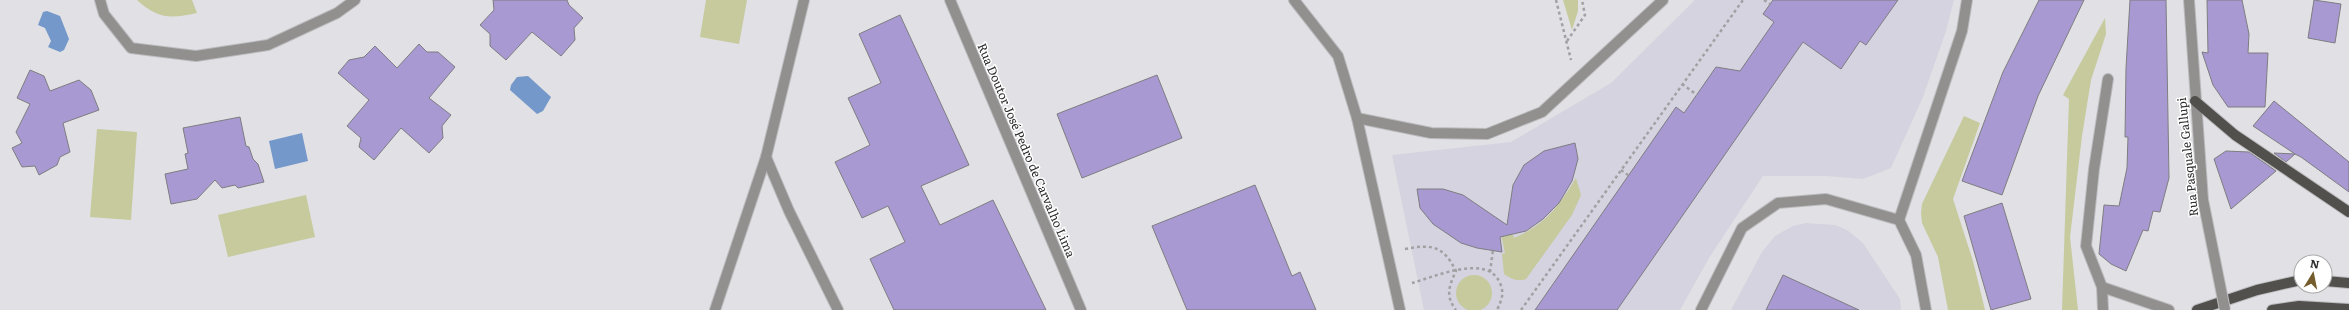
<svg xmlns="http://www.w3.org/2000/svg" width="2349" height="310" viewBox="0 0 2349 310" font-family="Literata,serif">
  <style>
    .built { fill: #d5d3df }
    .green { fill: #c6ca9d }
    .water { fill: #7498ca }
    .building { fill: #a999d3; stroke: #7e7d81 }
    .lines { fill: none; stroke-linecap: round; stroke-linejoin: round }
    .minor-casing { stroke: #bcbcbf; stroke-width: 12 }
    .major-casing { stroke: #bcbcbf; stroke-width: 12 }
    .path { stroke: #a1a0a3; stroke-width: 2.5; stroke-dasharray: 3 3; stroke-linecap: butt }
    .minor { stroke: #92908f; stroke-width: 10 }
    .major { stroke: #52504d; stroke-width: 10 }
    .minor-bridge-casing { stroke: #bcbcbf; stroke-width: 12; stroke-linecap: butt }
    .minor-bridge { stroke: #92908f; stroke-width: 10 }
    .labels { text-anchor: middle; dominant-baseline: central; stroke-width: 3; stroke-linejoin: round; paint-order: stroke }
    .street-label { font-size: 12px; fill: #2a2a2b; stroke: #fff }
  </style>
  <rect width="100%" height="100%" fill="#e1e0e4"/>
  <g class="built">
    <path d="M1695 0H1954L1946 31 1923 97 1891 168 1863 179 1827 176H1763L1709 258 1680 310H1424L1392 155 1511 142 1611 83Z"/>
    <path d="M1806 223 1835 225 1847 230 1863 243 1900 299 1901 310H1731L1762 252 1775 236 1793 226Z"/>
  </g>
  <g class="green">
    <path d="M137 0H192L197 13C170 19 158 19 137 0Z"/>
    <path d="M706 0H747L739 44 700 37Z"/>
    <path d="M1563 0H1578V11L1572 30Z"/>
    <path d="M2105 18 2106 34 2091 80 2082 136 2070 237 2078 310H2062L2069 99 2063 95Z"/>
    <path d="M1964 116 1980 123 1953 199 1973 261 1985 310H1948L1938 257 1922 223 1921 213 1922 204Z"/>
    <path d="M97 129 137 132 131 220 90 217Z"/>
    <path d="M1576 178 1581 195 1572 215 1526 279C1518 282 1511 279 1504 274L1502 254 1505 253 1501 234 1512 232 1514 238C1545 225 1559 206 1576 178Z"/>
    <path d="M306 195 315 237 228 257 218 215Z"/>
    <circle cx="1474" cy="293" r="18"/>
  </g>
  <g class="water">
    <path d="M47 11 60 16 69 39 64 50 60 52 48 47 51 41 45 28 38 25 43 12Z"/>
    <path d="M528 76 551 97 543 111 537 114 510 90 511 85 517 77Z"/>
    <path d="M302 133 308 161 275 169 269 141Z"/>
  </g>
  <g class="building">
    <path d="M493 0H567L569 5 583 18 574 28 575 40 561 56 532 32 506 60 490 46V34L480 25 494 10Z"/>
    <path d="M1773 0H1898L1866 45 1860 41 1841 69 1803 42 1617 310H1535L1676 107 1684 113 1716 67 1740 71 1774 22 1763 14Z"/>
    <path d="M2039 0H2084L2038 96 2002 195 1962 181 2003 72Z"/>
    <path d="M2130 0H2166L2169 178 2160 212 2153 211 2148 231 2143 230 2126 271 2111 264 2099 254 2104 205 2119 206 2127 168 2128 137H2125L2126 68Z"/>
    <path d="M2207 0H2242L2249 34 2248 53H2268L2265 107H2228L2213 85 2202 52 2208 53Z"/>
    <path d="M2314 0 2341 4 2335 43 2308 38Z"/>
    <path d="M900 15 969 165 921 186 940 225 993 200 1046 310H894L870 259 905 242 888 206 862 218 835 162 870 145 848 98 881 83 859 34Z"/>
    <path d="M419 44 427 52H438L455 67 429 98 451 115 442 126 443 138 429 153 401 128 374 160 359 147 361 138 347 126 369 100 338 73 349 60 364 57 375 46 397 68Z"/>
    <path d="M30 70 44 76 50 91 79 80 91 90 99 110 63 123 70 152 60 157 57 165 39 175 35 166 22 167 12 148 22 143 16 132 30 104 17 98Z"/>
    <path d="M1157 75 1182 138 1082 178 1057 114Z"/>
    <path d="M2274 101 2349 162V192L2301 157 2295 154 2286 162 2274 153 2295 154 2253 126Z"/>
    <path d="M240 117 246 146 249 147 253 159 258 164 264 182 238 188 235 185 222 188 215 180 197 199 171 204 165 174 188 169 185 154 188 153 183 128Z"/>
    <path d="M1575 143 1578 159 1572 181 1559 203 1543 219 1526 231 1500 237 1502 252 1477 248 1461 243 1433 224 1420 208 1417 189H1443L1463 195 1507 225 1513 185 1524 165 1544 151Z"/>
    <path d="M2226 151 2249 152 2276 171 2231 209 2214 159Z"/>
    <path d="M1255 185 1292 276 1300 272 1316 310H1187L1152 226Z"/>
    <path d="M2002 203 2031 299 1991 310 1964 216Z"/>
    <path d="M1783 275 1859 310H1766Z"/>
  </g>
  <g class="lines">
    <g class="minor-casing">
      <g id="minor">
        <path d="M100 0 104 14 131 48 196 56 268 45 337 13 355 0"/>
        <path d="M950 0 1081 310"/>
        <path d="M1294 0 1338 56 1357 118 1400 310"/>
        <path d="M2189 0 2203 200"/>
        <path d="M1357 118 1431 133 1487 134 1542 112 1663 0"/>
        <path d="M766 157 789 211 838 310"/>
        <path d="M1899 220 1962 31 1967 0"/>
        <path d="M2102 287 2169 310"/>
        <path d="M715 310 766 157 804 0"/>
        <path d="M1701 310 1742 228 1778 203 1826 199 1899 220 1916 255 1926 310"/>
        <path d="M2103 310 2102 287 2086 246 2094 169 2108 79"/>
      </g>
    </g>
    <g class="major-casing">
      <g id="major">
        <path d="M2195 101 2235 135 2349 212"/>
        <path d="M2325 281 2349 283"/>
        <path d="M2197 310 2257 290 2301 280"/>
        <path d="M2272 310 2299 306 2349 309"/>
      </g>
    </g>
    <g class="path">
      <path d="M1556 0 1571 60"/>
      <path d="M1764 0 1770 4"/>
      <path d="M1567 41 1585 15 1582 0"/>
      <path d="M1682 84 1697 95"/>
      <path d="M1621 170 1628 175"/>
      <path d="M1405 249C1431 244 1443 245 1456 271 1449 286 1445 296 1456 310"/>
      <path d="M1490 272 1493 250"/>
      <path d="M1412 283C1434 277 1485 254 1499 281 1505 293 1502 299 1497 310"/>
      <path d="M1521 310 1743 0"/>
    </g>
    <use href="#minor" class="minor"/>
    <use href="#major" class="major"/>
    <g class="minor-bridge-casing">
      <path id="minor-bridge" d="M2203 200 2225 310"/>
    </g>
    <use href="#minor-bridge" class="minor-bridge"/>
  </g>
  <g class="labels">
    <g class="street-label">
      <text transform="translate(1027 150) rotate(67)">Rua Doutor José Pedro de Carvalho Lima</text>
      <text transform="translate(2187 157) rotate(-96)">Rua Pasquale Gallupi</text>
    </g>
  </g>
  <g transform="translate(2313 274) rotate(10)"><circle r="19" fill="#ffffff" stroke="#aaaaaa"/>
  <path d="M0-3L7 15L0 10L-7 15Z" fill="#755c2d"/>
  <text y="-6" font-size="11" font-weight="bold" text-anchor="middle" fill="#2a2a2b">N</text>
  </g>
</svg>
